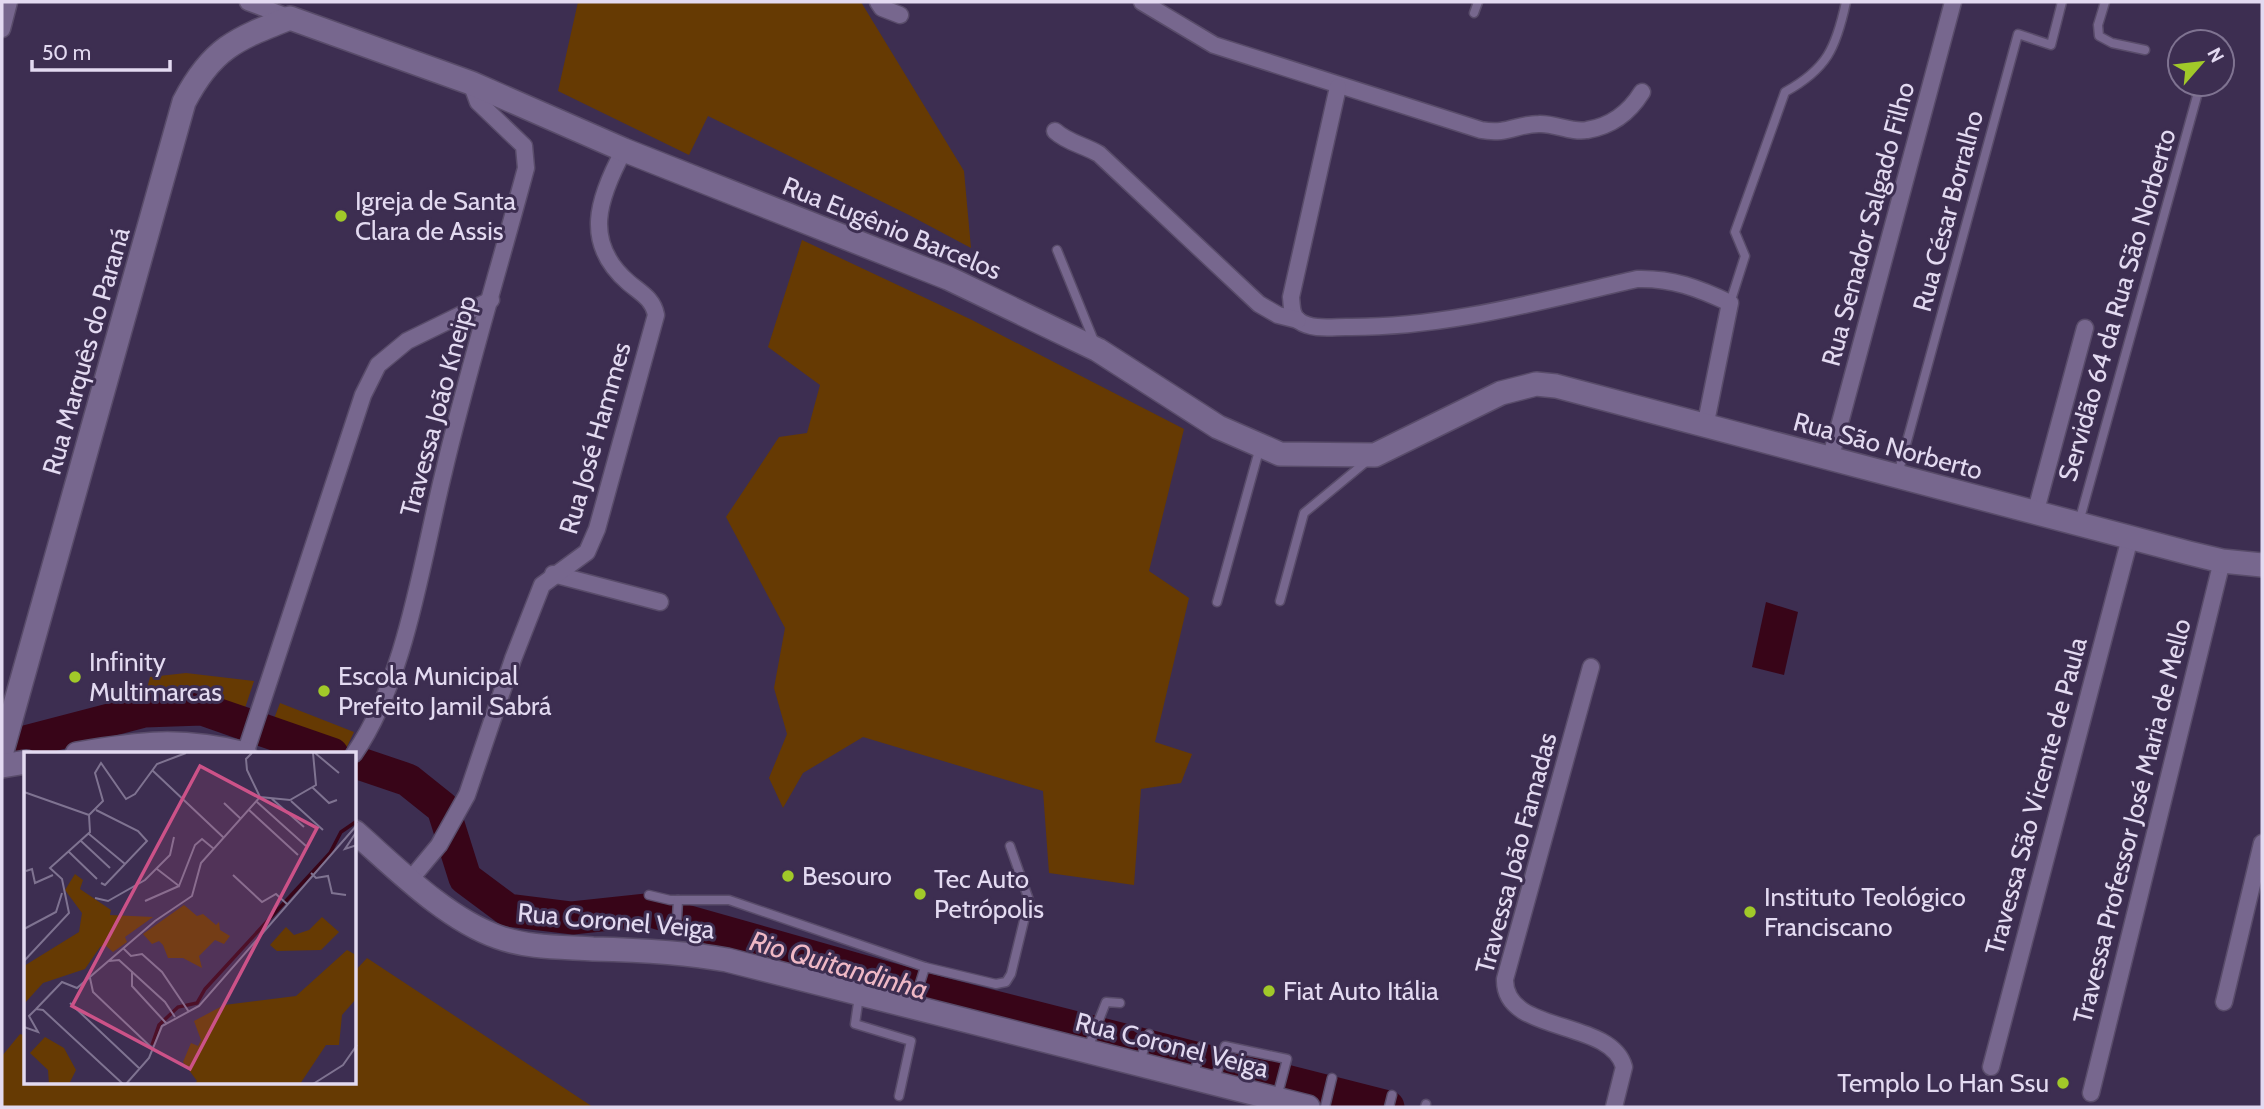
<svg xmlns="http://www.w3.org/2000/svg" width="2264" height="1109" viewBox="0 0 2264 1109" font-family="Cabin,sans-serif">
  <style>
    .green { fill: #663a03 }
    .water { fill: #380518 }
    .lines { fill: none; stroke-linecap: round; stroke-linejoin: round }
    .river { stroke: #380518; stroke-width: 33 }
    .lane-casing { stroke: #594c6a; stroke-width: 11 }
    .street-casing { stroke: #594c6a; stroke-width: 19 }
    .secondary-casing { stroke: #594c6a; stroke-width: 26 }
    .lane { stroke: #77678e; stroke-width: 8 }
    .street { stroke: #77678e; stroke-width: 16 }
    .secondary { stroke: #77678e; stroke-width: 23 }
    .poi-dot { fill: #a1c929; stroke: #3d2e51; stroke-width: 2.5 }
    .labels { text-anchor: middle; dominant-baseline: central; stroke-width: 6; stroke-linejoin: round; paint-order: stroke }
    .poi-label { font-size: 26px; fill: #e3daf1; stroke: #3d2e51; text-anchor: start }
    .street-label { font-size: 26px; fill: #e3daf1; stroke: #3d2e51 }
    .water-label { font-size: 28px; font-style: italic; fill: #efb8c5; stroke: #3d2e51 }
    .inset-river { fill: none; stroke: #380518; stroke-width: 3.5 }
    .inset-road { fill: none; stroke: #7f7391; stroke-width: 2 }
    .view { fill: #cc5288; fill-opacity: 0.15; stroke: #cc5288; stroke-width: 3.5 }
    .inset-edge { fill: none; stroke: #e3daf1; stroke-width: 3.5 }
  </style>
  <rect width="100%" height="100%" fill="#3d2e51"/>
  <g class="green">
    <path d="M578 2H861L964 171 971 248 909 215 708 116 689 155 558 91Z"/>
    <path d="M802 240 972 320 1184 429 1149 571 1189 598 1155 742 1192 754 1181 783 1141 789 1134 885 1049 873 1043 791 863 737 803 773 783 808 769 778 787 734 774 688 785 628 726 517 779 437 807 433 820 385 768 347Z"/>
    <path d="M186 673 254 681 245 708 198 699 143 704 150 677Z"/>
    <path d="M280 703 354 732 344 753 272 724Z"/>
    <path d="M367 958 593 1107H2V1056L20 1034 26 1036V1083H355V971Z"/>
  </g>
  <path class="water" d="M1766 602 1798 612 1784 675 1752 667Z"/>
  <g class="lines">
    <g class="river">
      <path d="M2 748 144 711 202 709 332 754"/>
      <path d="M355 762 408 780 443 808 465 878 508 910 572 918 647 910 943 994 1388 1107"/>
    </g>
    <g class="lane-casing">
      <g id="lane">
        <path d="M2105 2 2098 25 2099 36 2112 43 2145 50"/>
        <path d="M1474 13 1478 2"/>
        <path d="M1057 250 1094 341"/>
        <path d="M1730 303 1745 256 1735 232 1785 92C1827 69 1836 48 1846 2"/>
        <path d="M1898 474 2018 34 2051 45 2062 2"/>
        <path d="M2079 522 2197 96"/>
        <path d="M1280 601 1304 513 1367 461"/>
        <path d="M1217 602 1260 447"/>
        <path d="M649 895 670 900H729L925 967 996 984 1006 982 1011 974 1029 900 1010 846"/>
        <path d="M677 918 678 900"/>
        <path d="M859 996 855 1024 911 1041 899 1096"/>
        <path d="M913 1006 925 967"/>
        <path d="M1088 1048 1106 1002 1120 1003"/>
        <path d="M1140 1061 1149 1034"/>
        <path d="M1193 1077 1202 1046"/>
        <path d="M1214 1083 1225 1046 1287 1059 1277 1097"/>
        <path d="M1325 1107 1332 1078"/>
        <path d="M1389 1107 1392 1095"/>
        <path d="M1425 1107 1426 1104"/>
      </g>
    </g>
    <g class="street-casing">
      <g id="street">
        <path d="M248 2 290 18"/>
        <path d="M878 2 882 8 900 15"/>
        <path d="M1142 2 1214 45 1481 130C1508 135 1516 124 1539 124 1554 123 1572 133 1587 130 1612 126 1629 113 1642 92"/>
        <path d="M2 29 9 2"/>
        <path d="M1338 87 1291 297C1292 306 1291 315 1299 321 1312 330 1331 327 1346 327 1446 328 1540 301 1637 279 1672 278 1698 288 1730 303L1705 427"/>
        <path d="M1055 131C1068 143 1084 145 1099 154L1259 304 1278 315 1298 320"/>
        <path d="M1830 460 1953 2"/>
        <path d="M2035 514 2085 328"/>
        <path d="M553 574 660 602"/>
        <path d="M1591 667 1505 979C1503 1035 1611 1018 1624 1067L1614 1107"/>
        <path d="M245 754 363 395 378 365 407 341 491 300"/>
        <path d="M354 754C406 680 422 559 444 471 468 369 499 269 526 168L524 146 478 102 471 83"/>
        <path d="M410 880 439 845 467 795 513 659 542 585 587 552 597 529 656 315C653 299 641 293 629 283 582 243 598 198 624 150"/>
        <path d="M2224 1002 2262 843"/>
        <path d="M1991 1067 2130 538"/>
        <path d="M2091 1093 2222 561"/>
      </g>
    </g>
    <g class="secondary-casing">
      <g id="secondary">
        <path d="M2 751 184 102C212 48 236 39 290 18L471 83 624 150 948 278 1098 350 1218 427 1280 454 1375 455 1501 393 1536 384 1556 386 2189 553 2222 561 2262 565"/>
        <path d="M77 754C140 743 182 738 245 754"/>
        <path d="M2 766 26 762"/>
        <path d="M355 832C396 868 446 919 498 937 528 948 561 947 593 949 639 950 683 952 727 960L1308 1107"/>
      </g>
    </g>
    <use href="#lane" class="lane"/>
    <use href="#street" class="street"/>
    <use href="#secondary" class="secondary"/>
  </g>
  <g class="poi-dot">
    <circle cx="341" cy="216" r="7"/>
    <circle cx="75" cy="677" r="7"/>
    <circle cx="324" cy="691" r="7"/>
    <circle cx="788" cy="876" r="7"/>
    <circle cx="920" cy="894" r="7"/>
    <circle cx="1750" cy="912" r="7"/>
    <circle cx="1269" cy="991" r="7"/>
    <circle cx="2063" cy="1083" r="7"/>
  </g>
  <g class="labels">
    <g class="poi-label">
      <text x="355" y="201">Igreja de Santa<tspan x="355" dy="30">Clara de Assis</tspan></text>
      <text x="89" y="662">Infinity<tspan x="89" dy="30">Multimarcas</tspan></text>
      <text x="338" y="676">Escola Municipal<tspan x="338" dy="30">Prefeito Jamil Sabrá</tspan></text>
      <text x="802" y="876">Besouro</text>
      <text x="934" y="879">Tec Auto<tspan x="934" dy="30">Petrópolis</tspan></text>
      <text x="1764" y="897">Instituto Teológico<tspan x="1764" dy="30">Franciscano</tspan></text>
      <text x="1283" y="991">Fiat Auto Itália</text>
      <text x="2049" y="1083" text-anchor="end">Templo Lo Han Ssu</text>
    </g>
    <g class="street-label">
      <text transform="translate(1948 211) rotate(-75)">Rua César Borralho</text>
      <text transform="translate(1868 224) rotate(-75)">Rua Senador Salgado Filho</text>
      <text transform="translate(892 228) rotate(22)">Rua Eugênio Barcelos</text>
      <text transform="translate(2117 305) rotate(-74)">Servidão 64 da Rua São Norberto</text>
      <text transform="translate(86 351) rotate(-74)">Rua Marquês do Paraná</text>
      <text transform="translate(438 406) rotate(-75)">Travessa João Kneipp</text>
      <text transform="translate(595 438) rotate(-74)">Rua José Hammes</text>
      <text transform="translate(1888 446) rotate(15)">Rua São Norberto</text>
      <text transform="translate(2036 796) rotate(-75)">Travessa São Vicente de Paula</text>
      <text transform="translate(2132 821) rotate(-76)">Travessa Professor José Maria de Mello</text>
      <text transform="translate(1516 853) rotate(-75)">Travessa João Famadas</text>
      <text transform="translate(616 921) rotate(5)">Rua Coronel Veiga</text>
      <text transform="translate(1172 1045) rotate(14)">Rua Coronel Veiga</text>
    </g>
    <g class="water-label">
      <text transform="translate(839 965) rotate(16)">Rio Quitandinha</text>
    </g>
  </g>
  <g transform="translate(24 752)">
    <rect width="332" height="332" fill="#3d2e51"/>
    <path d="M51 122 59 128 56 137 87 158 86 163 129 165 101 185 103 190 89 200 81 193 76 195 61 217 19 231 0 252V214L55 180 58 161 41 138ZM160 153 173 164 179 162 192 173 195 170 196 178 206 184 200 192 191 188 175 204 178 216 159 206H144L139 193 135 189 128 192 119 182ZM298 165 315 180 297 198 253 199 246 193 262 175 270 183 285 178ZM323 198 332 203V247L318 263 315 293H302L276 332H170L173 329 159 310 167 291 174 294 177 288 170 269 200 253 272 244ZM21 285 40 296 52 318 45 332H25L24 318 6 301Z" fill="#663a03"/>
    <path class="inset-river" d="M128 293 135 273 154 255 173 251 181 237 306 101 317 80 333 69"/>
    <path class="inset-road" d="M228 1 222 7 223 18 236 45M291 1 315 21M128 18 200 86M288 35 305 51 313 48M0 40 65 63M236 45 266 48 292 33 289 1M247 46 280 75M267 49 299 78M233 50 282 94M200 51 217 67M72 58 114 79 123 89 81 133 77 131M225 58 274 103M65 63 79 49 71 21 77 11 102 47 111 42 133 12 162 1M333 79 321 97 333 93M65 82 101 112M57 89 86 116M44 99 73 127M133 117 155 134 171 93 178 87 190 97M2 119 8 117 11 131 29 123M287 121 292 126 304 124 308 141 322 143M209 123 238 150 252 142 263 152M71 146 84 149 121 128 146 103 150 85M121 149 155 134M0 177 32 160 38 141M99 196 107 204 118 202 138 220 165 260M0 209 45 161 38 127 26 116 66 80 65 63M85 209 95 208 141 250 151 265M108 219V234L142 271M66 226 69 240 129 297M46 251 116 317M12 257 38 230 53 236 131 169 168 144 177 111 236 45M0 275 14 280 5 264 12 257 19 258 99 332M102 332 125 306 138 274 175 254 333 73M289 332 319 313 333 293"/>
    <path class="view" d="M176 14 293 76 166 317 48 254Z"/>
    <rect width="332" height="332" class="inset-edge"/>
  </g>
  <rect width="2264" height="1109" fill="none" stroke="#e3daf1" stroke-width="7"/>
  <g transform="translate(2201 63) rotate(62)"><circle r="33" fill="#3d2e51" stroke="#7f7391" stroke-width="2"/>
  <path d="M0-5L12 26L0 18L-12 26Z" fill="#a1c929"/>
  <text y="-10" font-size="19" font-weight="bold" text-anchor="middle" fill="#e3daf1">N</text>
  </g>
  <path d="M32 60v10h138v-10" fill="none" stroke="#e3daf1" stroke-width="3.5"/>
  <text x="42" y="60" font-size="21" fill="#e3daf1" stroke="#3d2e51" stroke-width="5" paint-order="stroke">50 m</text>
</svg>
